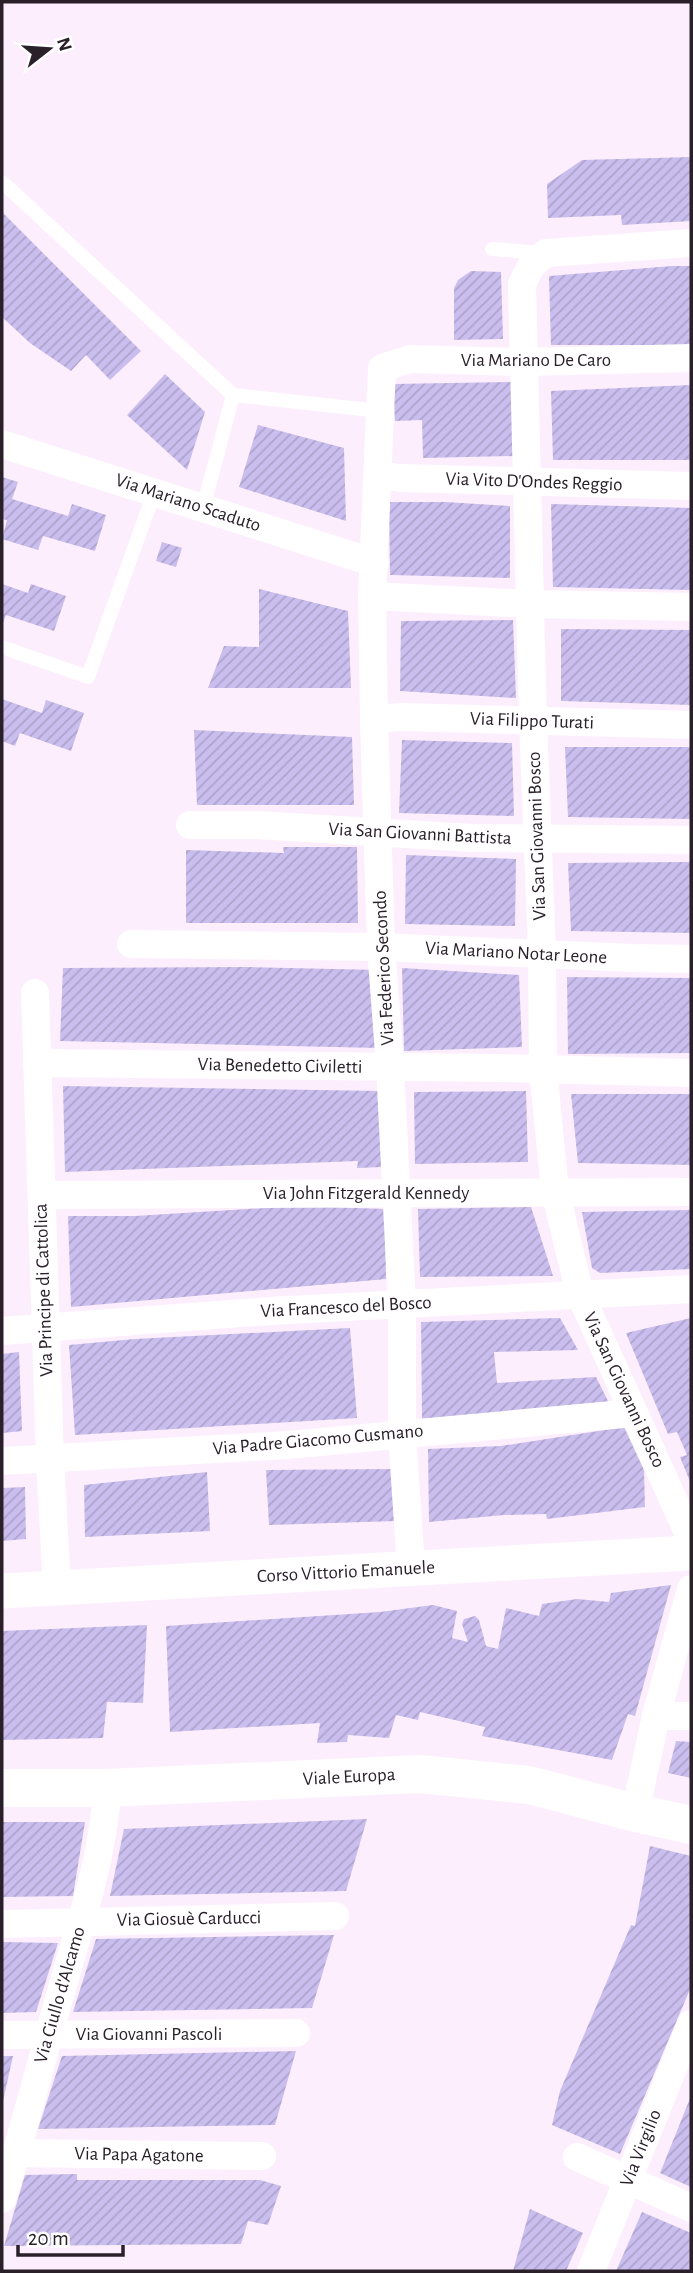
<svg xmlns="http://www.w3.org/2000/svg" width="693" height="2273" viewBox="0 0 693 2273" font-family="'Alegreya Sans',sans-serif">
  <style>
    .building { fill: url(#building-hatch) }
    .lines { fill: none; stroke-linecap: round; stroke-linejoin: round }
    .service { stroke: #fff; stroke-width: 14 }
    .minor { stroke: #fff; stroke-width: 28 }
    .tertiary { stroke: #fff; stroke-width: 35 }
    .secondary { stroke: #fff; stroke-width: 38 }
    .labels { text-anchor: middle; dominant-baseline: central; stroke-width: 7; stroke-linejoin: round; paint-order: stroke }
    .street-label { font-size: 19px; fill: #292029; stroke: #fff }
  </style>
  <defs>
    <pattern id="building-hatch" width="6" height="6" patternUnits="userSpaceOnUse" patternTransform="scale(1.75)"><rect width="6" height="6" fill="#c9beee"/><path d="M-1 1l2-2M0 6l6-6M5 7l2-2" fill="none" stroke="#ada3cc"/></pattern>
  </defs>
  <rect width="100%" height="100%" fill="#fdeefd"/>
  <g class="building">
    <path d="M691 157V221L622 225 621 215 548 218 547 184 582 160Z"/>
    <path d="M2 212 141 351 110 380 86 355 71 371 30 343 2 317Z"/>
    <path d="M672 266H691V345H551L549 276Z"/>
    <path d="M471 271 501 272 503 339 454 340V288L458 280Z"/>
    <path d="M165 374 205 412 187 470 127 415Z"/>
    <path d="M513 382 514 456 423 458 422 420 395 421 393 384Z"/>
    <path d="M691 385V460H553L551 391Z"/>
    <path d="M258 425 344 448 346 521 239 487Z"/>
    <path d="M2 477 18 482 12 499 68 516 72 504 106 515 95 551 43 536 38 550 2 539 7 520 2 519Z"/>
    <path d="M389 502H445L510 506V578L390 575Z"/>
    <path d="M551 504 691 508V590L553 587Z"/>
    <path d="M162 542 182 548 176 567 156 561Z"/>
    <path d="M2 584 28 593 31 584 66 596 54 631 6 615 2 626Z"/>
    <path d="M259 589 348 611 351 688H208L224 646 259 647Z"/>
    <path d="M513 620 516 698 400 691 401 621Z"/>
    <path d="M561 629 691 630V705L561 701Z"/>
    <path d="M2 699 42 713 46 700 84 713 71 751 20 733 15 746 2 741Z"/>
    <path d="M194 730 352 737 354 805H197Z"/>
    <path d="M402 740 512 743 514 816 399 813Z"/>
    <path d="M565 747H691V819L568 817Z"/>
    <path d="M283 847H357L358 923H186V850L284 853Z"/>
    <path d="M406 855 516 859 515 926 405 924Z"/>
    <path d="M683 862H691V933L571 931 568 863Z"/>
    <path d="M247 967 379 970V1048L60 1041 63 968Z"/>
    <path d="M402 968 519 975 522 1047 404 1051Z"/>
    <path d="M567 977 691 978V1053L568 1054Z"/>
    <path d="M63 1086 381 1091 383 1167 357 1168 358 1161 65 1172Z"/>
    <path d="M526 1091 528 1162 415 1164 414 1092Z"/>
    <path d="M571 1094H691V1165L578 1163Z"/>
    <path d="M297 1206 385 1209 386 1279 71 1307 68 1216H135Z"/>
    <path d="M531 1207 553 1276 420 1277 418 1209Z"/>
    <path d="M691 1210V1269L600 1273 592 1268 582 1212Z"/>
    <path d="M560 1318 578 1350 494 1352 497 1383 596 1377 612 1409 422 1419 421 1322Z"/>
    <path d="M691 1318V1484L680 1457 687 1455 677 1432 668 1434 626 1333Z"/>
    <path d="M350 1328 357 1418 75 1435 69 1345 135 1339Z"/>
    <path d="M19 1352 22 1431 2 1433V1354Z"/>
    <path d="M624 1427 644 1470 645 1507 547 1519 546 1514 504 1515 429 1522 428 1449 501 1446Z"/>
    <path d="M394 1469 396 1521 269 1525 266 1470Z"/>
    <path d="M207 1472 210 1531 85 1537 84 1485Z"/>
    <path d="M25 1487 26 1539 2 1541V1488Z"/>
    <path d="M671 1585 635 1716 628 1714 612 1760 482 1736 485 1727 420 1712 418 1720 396 1715 389 1738 348 1735 347 1742 317 1743 320 1723 170 1732 166 1626 380 1612 433 1605 457 1611 452 1638 468 1642 462 1624 464 1619 475 1616 479 1620 486 1646 498 1649 506 1608 539 1616 542 1604 577 1599 609 1602 611 1593Z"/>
    <path d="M147 1625 143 1703 107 1702 103 1738 2 1740V1631Z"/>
    <path d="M676 1741 691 1742V1778L668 1773Z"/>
    <path d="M367 1819 346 1891 110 1896 124 1829Z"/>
    <path d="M2 1822H85L73 1896 2 1897Z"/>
    <path d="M650 1846 691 1856V1987L620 2154 552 2125 560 2091 631 1925 635 1926Z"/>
    <path d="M334 1935 312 2008 73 2012 96 1939Z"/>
    <path d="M2 1942 58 1943 36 2012 2 2013Z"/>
    <path d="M296 2051 275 2125 38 2129 62 2056Z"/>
    <path d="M2 2056H13L3 2101 2 2100Z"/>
    <path d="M691 2096V2187L660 2173Z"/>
    <path d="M77 2174V2180H260L281 2186 268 2225 248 2221 241 2244 4 2246 25 2175Z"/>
    <path d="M530 2209 583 2233 566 2271H513Z"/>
    <path d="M642 2212 691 2233V2271H616Z"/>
  </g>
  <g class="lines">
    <g class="service">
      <path d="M2 182 233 395 203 508"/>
      <path d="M492 249 544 253"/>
      <path d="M233 395 380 411"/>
      <path d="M2 647 88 677 154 493"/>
    </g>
    <g class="minor">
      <path d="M691 243 546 253 531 266 522 284 533 721 542 954 543 1069 555 1191 580 1294 687 1530 691 1547"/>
      <path d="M2 444 375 563"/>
      <path d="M378 475 400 478 691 486"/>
      <path d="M372 596 530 604 691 607"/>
      <path d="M374 719 402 717 691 725"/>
      <path d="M190 825H257L472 838 691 840"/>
      <path d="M131 944 381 947 632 958 691 959"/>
      <path d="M35 993 50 1459 57 1588"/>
      <path d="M37 1063 500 1068 691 1073"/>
      <path d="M42 1198 50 1195 691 1192"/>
      <path d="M2 1331 270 1311 691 1289"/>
      <path d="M2 1461 288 1445 634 1413"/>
      <path d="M411 1568 402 1434V1304L390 1067 381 947 374 719 372 596 382 368 410 359 524 362 691 358"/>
      <path d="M656 1716H691"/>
      <path d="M635 1813 656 1716 691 1589"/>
      <path d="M2 1924 335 1916"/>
      <path d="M2 2035 296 2033"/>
      <path d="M17 2153 262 2156"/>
      <path d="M577 2157 691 2208"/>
      <path d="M2 2199C24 2131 41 2061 61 1992 79 1926 104 1857 107 1788"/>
      <path d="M591 2271 691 2024"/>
    </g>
    <path class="tertiary" d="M2 1591 691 1553"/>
    <path class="secondary" d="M2 1788H107L420 1774 529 1785 635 1813 691 1825"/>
  </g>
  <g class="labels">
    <g class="street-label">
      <text x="536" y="360">Via Mariano De Caro</text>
      <text transform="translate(534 482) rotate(2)">Via Vito D'Ondes Reggio</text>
      <text transform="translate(188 503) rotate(18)">Via Mariano Scaduto</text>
      <text transform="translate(532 721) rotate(2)">Via Filippo Turati</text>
      <text transform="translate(420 834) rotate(3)">Via San Giovanni Battista</text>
      <text transform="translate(537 836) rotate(-92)">Via San Giovanni Bosco</text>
      <text transform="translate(516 953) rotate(3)">Via Mariano Notar Leone</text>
      <text transform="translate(384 968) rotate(-93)">Via Federico Secondo</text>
      <text transform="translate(280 1066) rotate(1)">Via Benedetto Civiletti</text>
      <text x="366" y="1193">Via John Fitzgerald Kennedy</text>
      <text transform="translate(44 1290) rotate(-92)">Via Principe di Cattolica</text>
      <text transform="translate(346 1307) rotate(-3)">Via Francesco del Bosco</text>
      <text transform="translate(624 1390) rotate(65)">Via San Giovanni Bosco</text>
      <text transform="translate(318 1440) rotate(-5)">Via Padre Giacomo Cusmano</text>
      <text transform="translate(346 1572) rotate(-3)">Corso Vittorio Emanuele</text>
      <text transform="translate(349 1777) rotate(-3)">Viale Europa</text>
      <text transform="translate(189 1919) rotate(-1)">Via Giosuè Carducci</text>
      <text transform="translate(60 1995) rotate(-74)">Via Ciullo d'Alcamo</text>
      <text x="149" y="2034">Via Giovanni Pascoli</text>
      <text transform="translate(641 2148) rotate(-68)">Via Virgilio</text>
      <text transform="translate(139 2155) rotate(1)">Via Papa Agatone</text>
    </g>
  </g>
  <rect width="693" height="2273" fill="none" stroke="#292029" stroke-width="7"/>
  <g transform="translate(49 49) rotate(73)" stroke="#ffffff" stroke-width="5" paint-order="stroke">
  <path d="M0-5L12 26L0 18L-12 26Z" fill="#292029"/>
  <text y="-10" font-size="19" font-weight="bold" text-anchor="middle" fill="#292029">N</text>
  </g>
  <path d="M18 2245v10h105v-10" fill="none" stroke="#292029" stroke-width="3.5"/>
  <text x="28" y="2245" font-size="21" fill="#292029" stroke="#ffffff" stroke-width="5" paint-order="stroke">20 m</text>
</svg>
